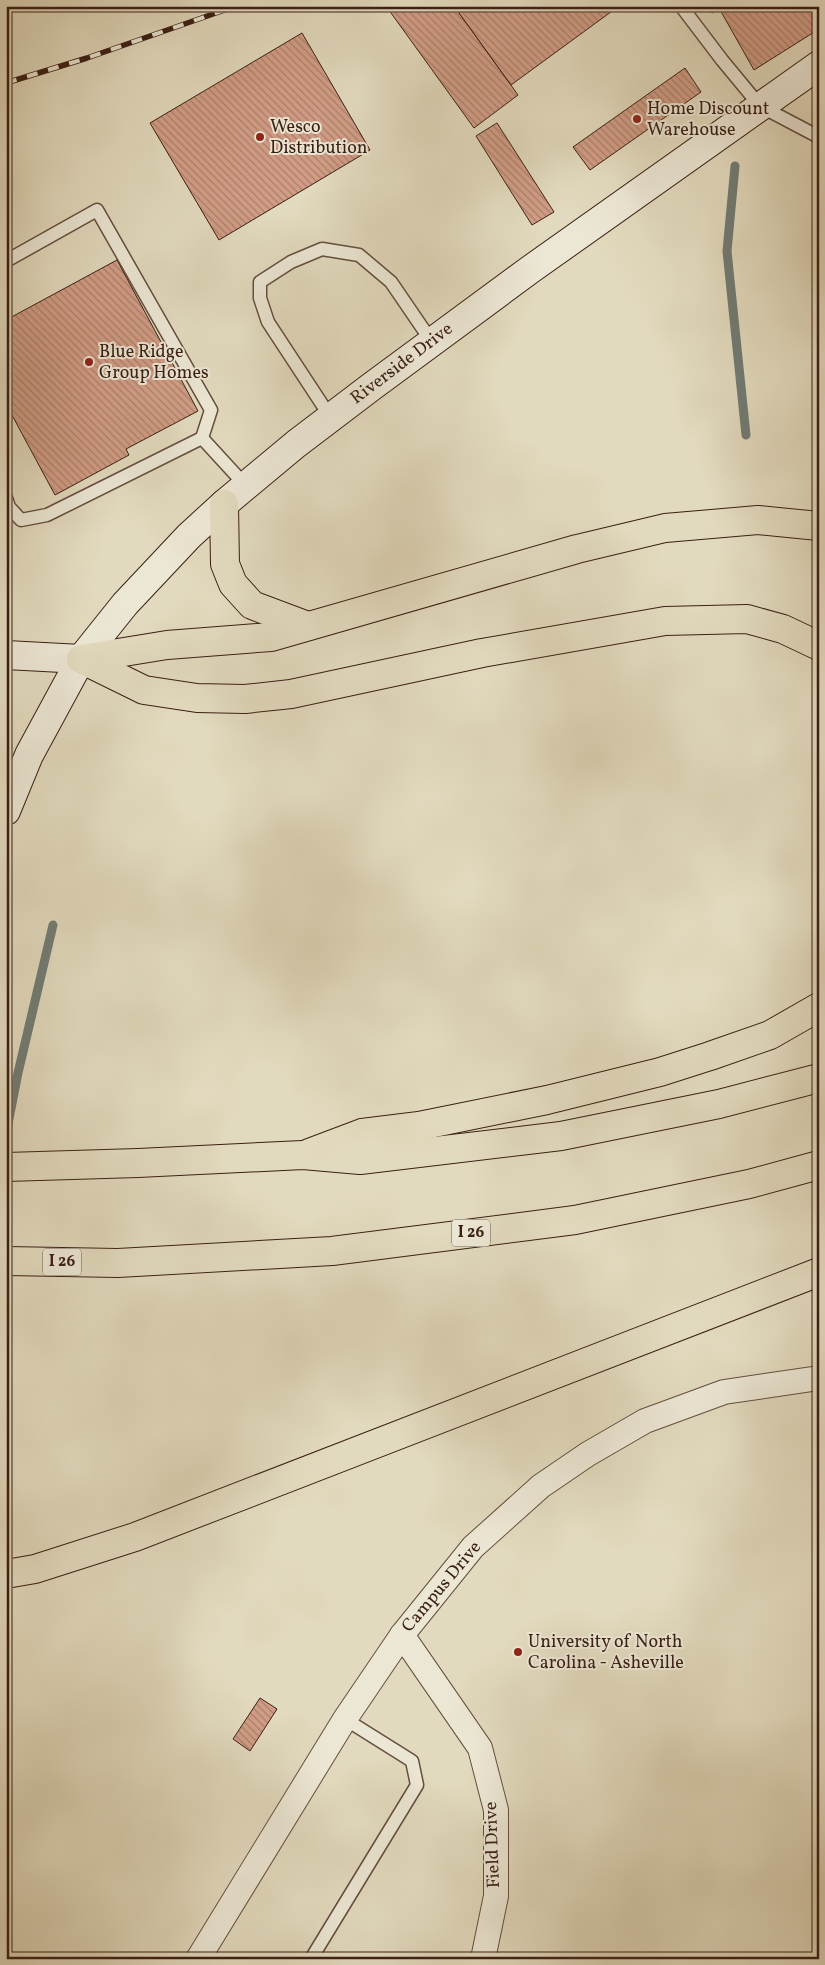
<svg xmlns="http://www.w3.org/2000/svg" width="825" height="1965" viewBox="0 0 825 1965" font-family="Vollkorn,serif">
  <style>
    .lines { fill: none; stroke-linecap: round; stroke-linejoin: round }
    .stream { stroke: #717c75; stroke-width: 9 }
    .building { fill: url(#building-back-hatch); stroke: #3a1f14 }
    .service-casing { stroke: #644e3e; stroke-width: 15 }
    .minor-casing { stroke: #644e3e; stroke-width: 26 }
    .secondary-casing { stroke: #3a1f14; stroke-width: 30 }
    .motorway-casing { stroke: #3a1f14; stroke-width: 30 }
    .service { stroke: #ece7d5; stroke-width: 12 }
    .minor { stroke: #ece7d5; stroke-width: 24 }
    .secondary { stroke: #ece7d5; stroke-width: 28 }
    .motorway { stroke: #e2dabe; stroke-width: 28 }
    .rail-casing { stroke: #3a1f14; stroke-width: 5.5 }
    .rail { stroke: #ece7d5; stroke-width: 4; stroke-dasharray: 11; stroke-linecap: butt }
    .poi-dot { fill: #8f2418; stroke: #ece7d5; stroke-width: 2 }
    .labels { text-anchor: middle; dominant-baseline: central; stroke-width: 4; stroke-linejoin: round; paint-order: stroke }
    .shield { fill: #ece7d5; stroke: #6f5b4e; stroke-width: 1 }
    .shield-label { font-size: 16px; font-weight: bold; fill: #3a1f14 }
    .poi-label { font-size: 18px; fill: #3a1f14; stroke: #ece7d5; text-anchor: start }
    .street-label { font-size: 18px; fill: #3a1f14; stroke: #ece7d5 }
  </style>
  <defs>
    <pattern id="building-back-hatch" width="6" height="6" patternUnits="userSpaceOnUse" patternTransform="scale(1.25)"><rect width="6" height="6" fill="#d19d86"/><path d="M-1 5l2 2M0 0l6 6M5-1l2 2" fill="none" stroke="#ab7f6c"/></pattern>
  </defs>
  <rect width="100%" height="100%" fill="#e2dabe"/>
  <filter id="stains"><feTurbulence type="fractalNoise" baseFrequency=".004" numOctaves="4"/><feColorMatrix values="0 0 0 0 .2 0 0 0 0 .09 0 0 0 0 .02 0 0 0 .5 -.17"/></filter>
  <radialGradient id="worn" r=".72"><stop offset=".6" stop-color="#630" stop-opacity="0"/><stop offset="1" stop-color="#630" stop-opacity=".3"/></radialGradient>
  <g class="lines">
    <g class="stream">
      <path d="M735 166 727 251 746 435"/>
      <path d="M6 1134 18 1073 53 925"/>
    </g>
  </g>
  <g class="building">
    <path d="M386 6H454L518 95 474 128Z"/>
    <path d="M454 6H619L511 85Z"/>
    <path d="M709 6H819V29L754 70 719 8 712 13Z"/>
    <path d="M302 33 370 150 219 240 150 123Z"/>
    <path d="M685 68 701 92 590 170 573 147Z"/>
    <path d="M497 123 554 212 532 225 476 136Z"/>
    <path d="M117 260 198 411 126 449 129 455 55 495 6 404V320Z"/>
    <path d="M260 1698 277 1709 250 1751 233 1739Z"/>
  </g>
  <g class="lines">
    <g class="service-casing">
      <g id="service">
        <path d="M681 6 722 60 760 106 819 137"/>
        <path d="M6 261 97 210 211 410 202 438"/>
        <path d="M331 418 268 322 260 298V282L291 262 322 249 359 255 391 282 432 342"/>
        <path d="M6 498 9 507 21 520 47 515 202 438 246 486"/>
        <path d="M311 1959 417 1785 412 1761 345 1719"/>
      </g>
    </g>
    <g class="minor-casing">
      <g id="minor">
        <path d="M402 1635 480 1748 496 1810V1896L483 1959"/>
        <path d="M198 1959 345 1719 402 1635 473 1547 541 1486 588 1454 645 1421 724 1392 819 1378"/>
      </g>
    </g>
    <g class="secondary-casing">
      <g id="secondary">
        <path d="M6 655 81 659"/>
        <path d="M6 811 29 755 81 659 125 604 189 536 224 504 296 444 371 387 531 269 819 65"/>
      </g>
    </g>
    <g class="motorway-casing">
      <g id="motorway">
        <path d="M224 504 225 564 233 584 252 605 308 626"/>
        <path d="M81 659 144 690 197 698 245 699 291 694 482 653 665 621 747 619 783 629 819 646"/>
        <path d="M81 659 167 645 271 637 577 549 665 528 758 520 819 526"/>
        <path d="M309 1153 362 1133 419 1126 547 1100 660 1072 710 1056 770 1035 819 1007"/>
        <path d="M6 1167 138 1163 303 1155 360 1160 561 1136 719 1104 819 1078"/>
        <path d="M6 1261 118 1263 332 1251 575 1220 749 1184 819 1165"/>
        <path d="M6 1574 35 1569 135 1537 819 1272"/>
      </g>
    </g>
    <use href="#service" class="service"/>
    <use href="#minor" class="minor"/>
    <use href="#secondary" class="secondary"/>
    <use href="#motorway" class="motorway"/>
    <g class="rail-casing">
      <path id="rail" d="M6 83 87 58 236 6"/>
    </g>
    <use href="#rail" class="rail"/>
  </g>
  <g class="poi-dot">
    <circle cx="637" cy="119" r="5"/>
    <circle cx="260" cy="137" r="5"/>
    <circle cx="89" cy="362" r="5"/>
    <circle cx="518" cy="1652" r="5"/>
  </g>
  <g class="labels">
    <g class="shield">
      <rect x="452" y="1219.5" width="38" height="27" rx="4"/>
      <rect x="43" y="1248.5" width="38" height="27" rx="4"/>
    </g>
    <g class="shield-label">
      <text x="471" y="1233">I 26</text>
      <text x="62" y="1262">I 26</text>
    </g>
    <g class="poi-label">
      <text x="647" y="109">Home Discount<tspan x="647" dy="21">Warehouse</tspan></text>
      <text x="270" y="127">Wesco<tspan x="270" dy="21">Distribution</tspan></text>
      <text x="99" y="352">Blue Ridge<tspan x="99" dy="21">Group Homes</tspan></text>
      <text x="528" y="1642">University of North<tspan x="528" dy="21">Carolina - Asheville</tspan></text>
    </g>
    <g class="street-label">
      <text transform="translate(402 364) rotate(-37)">Riverside Drive</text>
      <text transform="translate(442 1587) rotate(-50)">Campus Drive</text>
      <text transform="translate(493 1845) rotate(-92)">Field Drive</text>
    </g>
  </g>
  <rect width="825" height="1965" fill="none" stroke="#e2dabe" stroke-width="25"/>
  <rect x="8" y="8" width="810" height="1950" fill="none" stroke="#3a1f14" stroke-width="2.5"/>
  <rect x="12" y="12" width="800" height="1940" fill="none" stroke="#3a1f14"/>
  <rect width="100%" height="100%" filter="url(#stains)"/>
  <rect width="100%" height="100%" fill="url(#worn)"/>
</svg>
